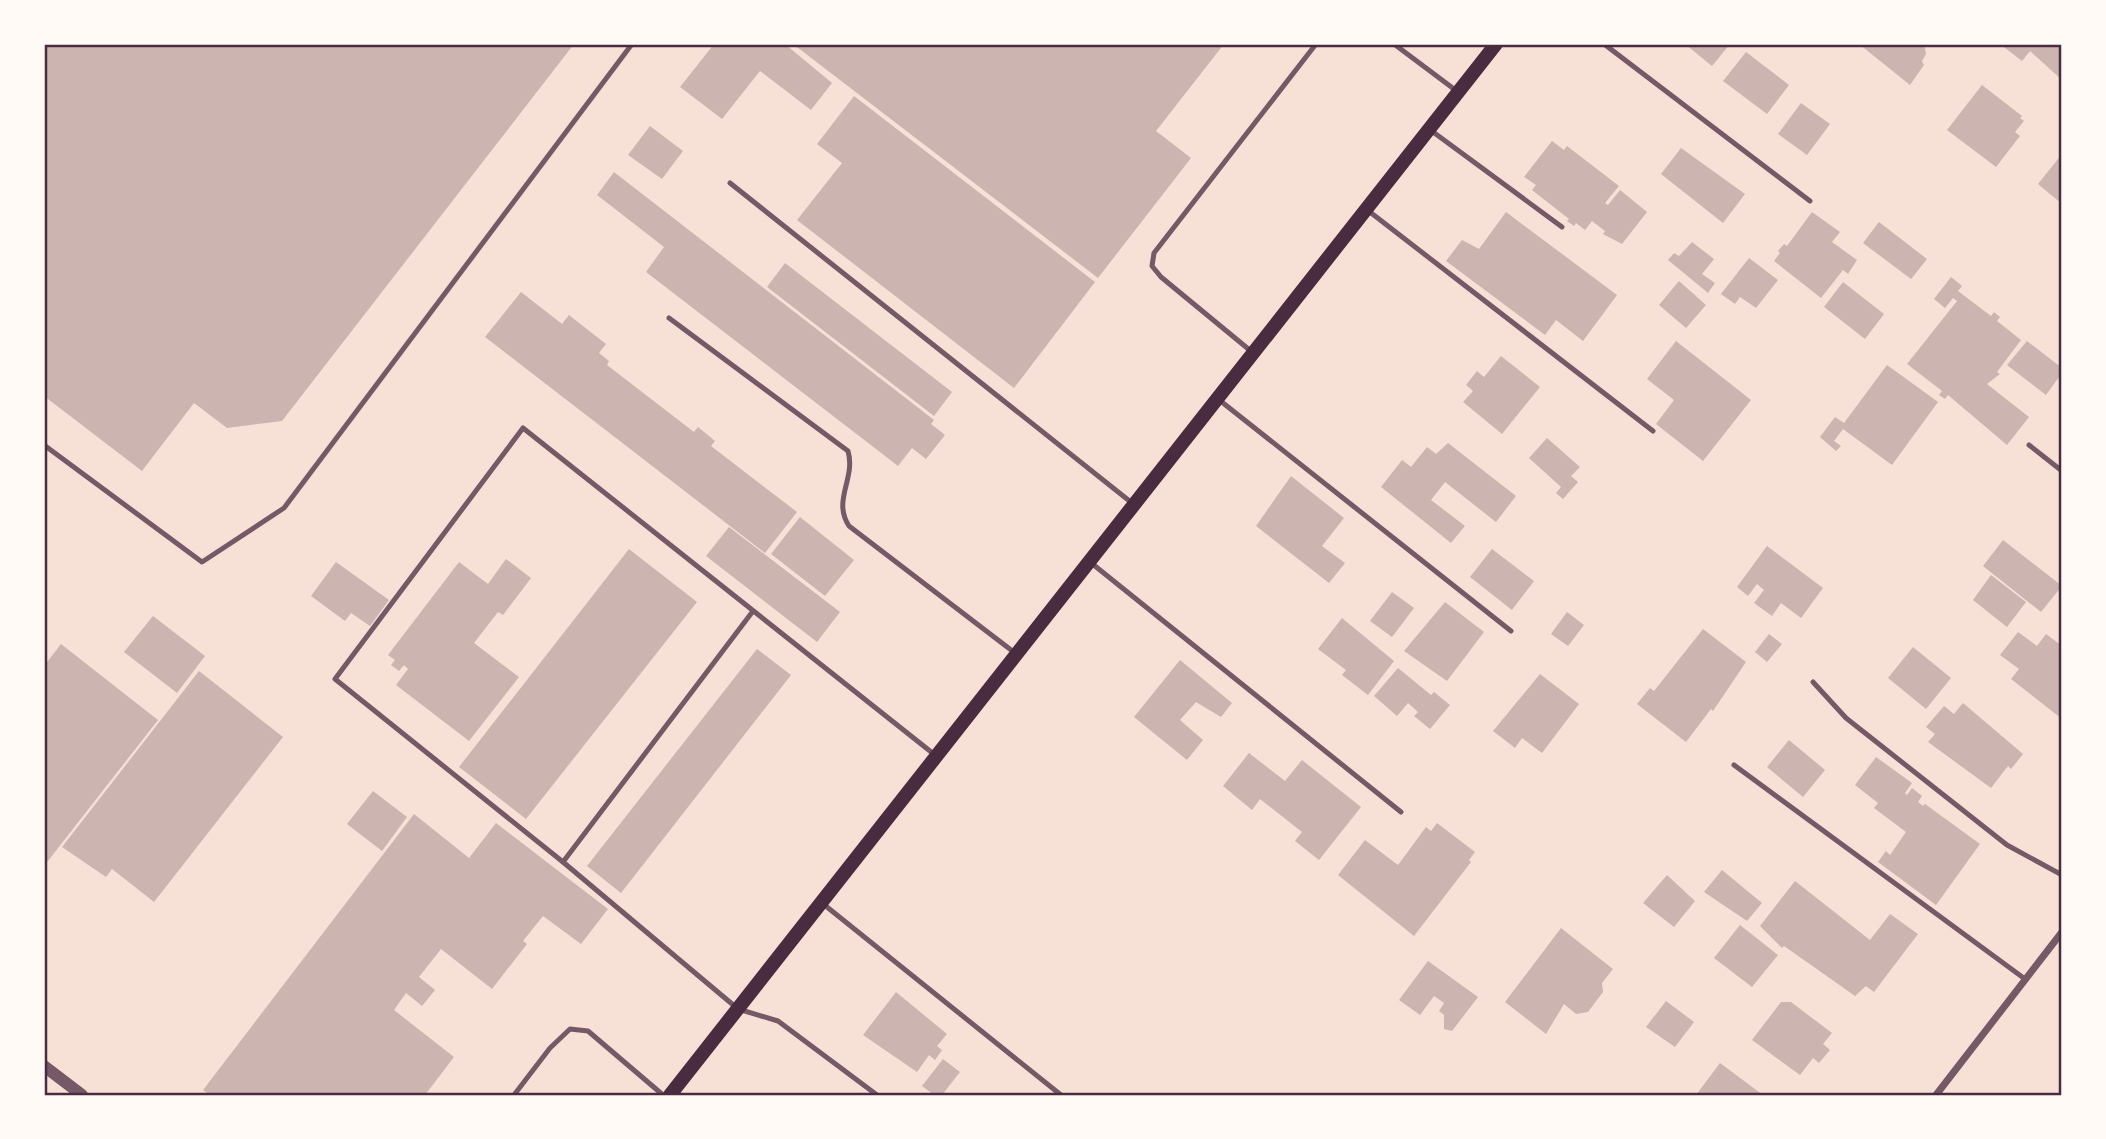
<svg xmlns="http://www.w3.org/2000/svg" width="2106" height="1139" viewBox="0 0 2106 1139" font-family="'DM Sans',sans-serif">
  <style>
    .building { fill: #ccb4b1 }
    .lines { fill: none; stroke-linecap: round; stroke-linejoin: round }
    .service { stroke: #755966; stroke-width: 5 }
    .minor { stroke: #755966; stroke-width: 7 }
    .tertiary { stroke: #755966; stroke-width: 12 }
    .secondary { stroke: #4a2c40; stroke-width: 14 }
    .neatline { fill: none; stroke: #4a2c40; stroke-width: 2.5 }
  </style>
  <rect width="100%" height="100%" fill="#f7e1d7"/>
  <g class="building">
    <path d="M44 44H574L282 421 227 428 194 403 142 471 44 396Z"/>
    <path d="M714 44H785L832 83 811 110 760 71 722 119 680 87Z"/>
    <path d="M793 44H1224L1156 131 1191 158 1098 278Z"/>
    <path d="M1685 44H1730L1712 66Z"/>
    <path d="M1859 44H1924L1926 54 1922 61 1924 65 1910 85Z"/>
    <path d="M2000 44H2062V80L2030 51 2022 61Z"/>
    <path d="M1746 52 1789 85 1767 114 1723 81Z"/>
    <path d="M1982 85 2022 116 2020 118 2024 121 2015 132 2020 136 1996 167 1947 130Z"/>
    <path d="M854 96 1095 282 1014 388 797 220 842 163 817 144Z"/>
    <path d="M1801 103 1830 124 1807 155 1778 134Z"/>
    <path d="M650 126 683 151 662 179 628 155Z"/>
    <path d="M1552 141 1564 150 1567 146 1619 186 1605 203 1608 205 1620 190 1647 212 1622 244 1603 234 1605 231 1592 221 1585 230 1576 223 1574 226 1567 221 1569 219 1532 190 1536 185 1524 177Z"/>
    <path d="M1681 148 1745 194 1723 223 1661 174Z"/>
    <path d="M2062 154V204L2038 184Z"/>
    <path d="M614 172 934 420 931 424 945 435 926 459 912 448 898 466 646 272 664 247 597 195Z"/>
    <path d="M1506 212 1617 295 1583 341 1556 320 1545 335 1446 261 1462 240 1479 249Z"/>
    <path d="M1812 212 1840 232 1832 242 1857 260 1848 274 1843 270 1821 298 1774 261 1780 253 1778 251 1784 244 1787 246Z"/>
    <path d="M1879 222 1927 259 1911 279 1863 243Z"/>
    <path d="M1692 242 1714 259 1702 274 1715 283 1708 293 1668 260 1674 253 1679 256Z"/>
    <path d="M1749 258 1778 280 1756 308 1740 297 1735 304 1721 294Z"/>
    <path d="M785 263 952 392 934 416 767 287Z"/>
    <path d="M1951 277 1962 286 1958 291 1991 316 1994 312 2000 317 1997 321 2021 340 1997 372 2000 374 1987 384 2029 417 2007 445 1948 395 1945 399 1939 395 1942 391 1907 364 1957 301 1953 298 1945 308 1934 299Z"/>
    <path d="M1679 281 1706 305 1686 328 1659 305Z"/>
    <path d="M1843 282 1884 314 1865 339 1824 307Z"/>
    <path d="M521 292 562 324 569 315 606 344 599 353 609 361 607 365 694 432 698 427 715 441 711 446 797 512 765 553 485 337Z"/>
    <path d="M1676 341 1751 400 1703 461 1656 424 1674 400 1647 379Z"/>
    <path d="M2027 341 2062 368V373L2046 395 2007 365Z"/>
    <path d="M1501 356 1540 387 1502 434 1463 402 1473 391 1466 385 1477 371 1484 377Z"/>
    <path d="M1887 365 1938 402 1892 465 1843 429 1834 441 1841 446 1836 451 1820 437 1835 417 1844 423Z"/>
    <path d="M1547 438 1580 467 1571 476 1578 482 1563 499 1556 493 1561 487 1529 458Z"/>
    <path d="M1448 443 1516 496 1496 522 1445 482 1431 500 1465 526 1451 543 1381 487 1402 460 1411 467 1427 447 1436 454Z"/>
    <path d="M1291 476 1344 518 1322 546 1345 563 1329 583 1256 526Z"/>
    <path d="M800 517 854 560 825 596 771 554Z"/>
    <path d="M729 527 840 612 817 642 706 556Z"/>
    <path d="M2003 540 2062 586 2041 612 1983 566Z"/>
    <path d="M1767 546 1823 588 1801 618 1781 603 1772 616 1754 603 1764 590 1757 584 1748 596 1737 587Z"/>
    <path d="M629 549 697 602 526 819 459 767Z"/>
    <path d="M1492 549 1534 581 1512 610 1470 577Z"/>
    <path d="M506 559 531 578 503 615 498 612 474 643 519 677 469 741 396 685 408 669 404 665 399 671 391 665 395 660 388 655 459 562 488 584Z"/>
    <path d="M336 562 389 600 370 626 351 613 345 621 311 596Z"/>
    <path d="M1991 575 2026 602 2007 627 1973 600Z"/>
    <path d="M1392 592 1414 608 1392 637 1370 621Z"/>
    <path d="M1445 602 1484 632 1447 681 1404 651Z"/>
    <path d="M1567 612 1584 625 1568 646 1551 634Z"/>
    <path d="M153 616 205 656 177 693 124 652Z"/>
    <path d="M1342 618 1394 661 1368 695 1342 675 1346 670 1318 649Z"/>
    <path d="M1703 629 1746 662 1713 711 1711 709 1686 742 1637 704 1650 688 1654 691Z"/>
    <path d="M2018 632 2037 646 2046 634 2062 646V719L2011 679 2019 669 2000 655Z"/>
    <path d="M1769 634 1782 644 1767 662 1755 652Z"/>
    <path d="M61 644 158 720 44 866V666Z"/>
    <path d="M1913 647 1951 678 1926 709 1888 678Z"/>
    <path d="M757 649 791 675 621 893 587 866Z"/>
    <path d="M1180 660 1232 703 1221 717 1196 702 1180 720 1203 740 1187 760 1134 717Z"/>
    <path d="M1398 668 1431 695 1434 692 1450 705 1430 729 1414 716 1418 712 1408 703 1397 716 1374 696Z"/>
    <path d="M199 671 283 737 154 902 112 869 106 877 62 847Z"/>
    <path d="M1540 674 1579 704 1542 753 1522 738 1515 748 1493 731Z"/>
    <path d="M1963 703 2023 754 2011 769 2008 766 1991 788 1928 742 1935 734 1926 727 1944 706 1954 714Z"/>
    <path d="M1789 740 1825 770 1803 797 1767 767Z"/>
    <path d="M1249 753 1285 781 1302 760 1361 807 1319 860 1295 841 1302 832 1260 799 1252 810 1223 786Z"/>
    <path d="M1876 757 1912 783 1905 793 1907 795 1912 788 1922 796 1918 802 1923 806 1925 804 1980 844 1936 905 1878 862 1886 851 1890 855 1906 832 1874 808 1878 803 1855 785Z"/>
    <path d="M373 791 407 817 382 851 347 824Z"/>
    <path d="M414 814 469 858 496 823 608 909 581 944 543 916 523 941 527 944 492 989 441 949 419 977 435 990 422 1006 406 993 394 1010 454 1057 425 1095H210L203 1090Z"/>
    <path d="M1437 823 1475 852 1469 860 1471 862 1414 936 1338 875 1365 840 1398 865 1426 827 1431 831Z"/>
    <path d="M1722 870 1762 903 1747 921 1704 892Z"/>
    <path d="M1667 875 1695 901 1674 927 1643 903Z"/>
    <path d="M1795 881 1870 940 1890 914 1918 934 1874 992 1866 986 1855 996 1784 946 1782 948 1760 926Z"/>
    <path d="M1740 925 1778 955 1752 987 1714 958Z"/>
    <path d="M1561 928 1613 969 1602 983 1603 992 1588 1012 1576 1014 1564 1004 1546 1034 1505 1002Z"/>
    <path d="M1428 961 1478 997 1452 1031 1444 1029V1015L1439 1011 1444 1003 1434 996 1420 1015 1399 1000Z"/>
    <path d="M896 992 947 1034 937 1046 942 1050 935 1060 929 1055 917 1072 863 1035Z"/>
    <path d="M1666 1001 1694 1022 1675 1047 1646 1027Z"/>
    <path d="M1781 1002H1791L1832 1033 1823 1044 1830 1050 1819 1063 1813 1058 1800 1075 1752 1040Z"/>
    <path d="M943 1059 960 1072 942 1095H934L922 1086Z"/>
    <path d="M1720 1063 1763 1095H1696Z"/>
  </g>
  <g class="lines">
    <g class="service">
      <path d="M1394 44 1458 92"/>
      <path d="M1604 44 1810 201"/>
      <path d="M1429 129 1562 227"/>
      <path d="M730 183 1132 503"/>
      <path d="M1366 209 1653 431"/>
      <path d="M669 318 848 451C856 479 832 500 849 526L1015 653"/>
      <path d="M1252 352 1161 277 1152 266 1154 253 1316 44"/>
      <path d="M1218 399 1511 631"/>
      <path d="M44 445 202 562 284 508 632 44"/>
      <path d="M2029 445 2062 471"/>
      <path d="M1090 562 1401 812"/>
      <path d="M753 611 563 862 335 679 523 428 935 755"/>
      <path d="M1813 682 1846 718 2007 845 2062 875"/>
      <path d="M1734 765 2025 979"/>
      <path d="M563 862 738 1009 778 1021 877 1095"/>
      <path d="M822 903 1061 1095"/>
      <path d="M514 1095 550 1048 570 1029 588 1031 663 1095"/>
    </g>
    <path class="minor" d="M1936 1095 2062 932"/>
    <path class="tertiary" d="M44 1066 82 1095"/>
    <path class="secondary" d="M670 1095 1496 44"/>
  </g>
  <rect width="2106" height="1139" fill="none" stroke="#fffaf5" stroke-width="91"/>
  <rect x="46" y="46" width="2014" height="1048" class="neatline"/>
</svg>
